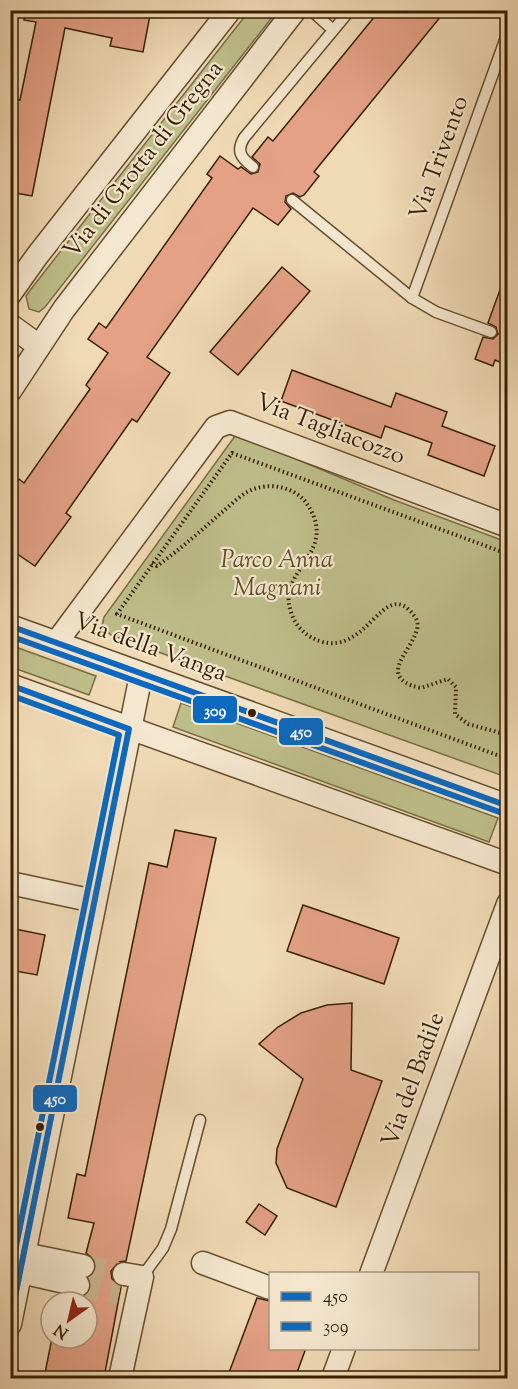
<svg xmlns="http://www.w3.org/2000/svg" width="518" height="1389" viewBox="0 0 518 1389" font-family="'Sorts Mill Goudy',serif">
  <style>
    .green { fill: #bebe8a; stroke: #7a6e45; stroke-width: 1.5 }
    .building { fill: #e4a186; stroke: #371f00; stroke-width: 1.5 }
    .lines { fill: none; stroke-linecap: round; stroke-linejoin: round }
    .minor-tunnel { stroke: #cbb591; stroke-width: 22; stroke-dasharray: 22 11; stroke-linecap: butt }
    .service-casing { stroke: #654e2d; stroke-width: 13 }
    .minor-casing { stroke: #654e2d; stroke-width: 25 }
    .path { stroke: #371f00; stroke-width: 4; stroke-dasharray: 1.5 3; stroke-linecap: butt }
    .service { stroke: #f5e7cf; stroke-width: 10 }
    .minor { stroke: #f5e7cf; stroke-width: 22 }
    .bus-1-casing { stroke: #f5e7cf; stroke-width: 10 }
    .bus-2-casing { stroke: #f5e7cf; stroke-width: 10 }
    .bus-1 { stroke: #0c69bf; stroke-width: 6 }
    .bus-2 { stroke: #0c69bf; stroke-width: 6 }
    .bus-dot { fill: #371f00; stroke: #f5e7cf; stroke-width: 2 }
    .labels { text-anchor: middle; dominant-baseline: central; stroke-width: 4.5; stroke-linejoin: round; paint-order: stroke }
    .street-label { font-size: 24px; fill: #371f00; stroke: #f5e7cf }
    .park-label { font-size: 24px; font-style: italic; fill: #604f29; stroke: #f5e7cf }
    .line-badge { stroke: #f5e7cf; stroke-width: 2 }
    .badge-label { font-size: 16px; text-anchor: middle; font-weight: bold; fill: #fff }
  </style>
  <rect width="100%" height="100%" fill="#f0dab5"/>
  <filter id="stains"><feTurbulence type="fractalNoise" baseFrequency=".00333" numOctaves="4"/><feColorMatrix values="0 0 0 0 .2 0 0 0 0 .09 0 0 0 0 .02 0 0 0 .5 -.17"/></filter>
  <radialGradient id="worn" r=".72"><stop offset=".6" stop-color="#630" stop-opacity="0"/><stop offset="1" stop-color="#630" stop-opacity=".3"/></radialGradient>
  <g class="green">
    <path d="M249 11H277L45 307 39 312 29 309 26 296 31 289Z"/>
    <path d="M235 436H241L394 500 507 542 506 777 111 635 102 626 104 617Z"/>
    <path d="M10 645 96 676 89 695 11 667Z"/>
    <path d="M181 703 498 818 489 842 173 727Z"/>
  </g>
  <g class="building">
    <path d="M25 10H151L143 52 110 46 112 38 65 28 32 196 10 192V98L20 100 36 22 24 20Z"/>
    <path d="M380 10H446L314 172 319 176 304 195 300 197 293 193 286 196 285 202 291 209 278 225 253 208 147 357 170 373 137 422 132 419 66 513 71 517 35 566 10 549V491L19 479 24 483 90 389 86 385 108 353 88 339 99 323 106 328 212 178 207 174 220 156 238 169 241 167 251 174 258 172 260 164 252 157 268 137 273 141Z"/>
    <path d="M282 267 310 291 238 375 210 352Z"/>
    <path d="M505 276 507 277V365L495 360 493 366 475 359 483 337 493 339 498 334 496 327 488 323Z"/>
    <path d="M292 370 391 407 396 393 447 412 442 426 495 446 484 476 428 455 432 443 385 426 381 438 281 401Z"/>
    <path d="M175 830 216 838 126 1261 119 1262 111 1271 112 1279 121 1287 104 1378H44L52 1338H87V1302H76V1298L88 1294 91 1287 89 1278 96 1269V1261L86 1253 94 1223 68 1218 77 1174 85 1176 149 863 167 867Z"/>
    <path d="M303 905 399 938 384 984 287 951Z"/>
    <path d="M10 928 45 935 37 975 10 970Z"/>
    <path d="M352 1003 351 1070 382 1081 336 1207 287 1188 276 1163 277 1149 303 1079 259 1044 278 1027 301 1013 327 1005Z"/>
    <path d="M259 1204 277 1216 265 1235 246 1222Z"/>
    <path d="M257 1298 270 1301V1348H306L295 1378H227Z"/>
  </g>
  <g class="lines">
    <g class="minor-tunnel">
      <path d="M83 1266 124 1274"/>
      <path d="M78 1285 119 1294"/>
    </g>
    <g class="service-casing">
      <g id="service">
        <path d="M311 10 333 30"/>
        <path d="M253 167C241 158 236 151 244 138L350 10"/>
        <path d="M292 200 412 298 436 312 491 332"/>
        <path d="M412 298 508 32"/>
        <path d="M142 1277 163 1248 171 1229 200 1120"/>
      </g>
    </g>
    <g class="minor-casing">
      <g id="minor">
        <path d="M10 294 37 256 230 10"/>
        <path d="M10 325 39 346"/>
        <path d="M10 391 64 309 295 10"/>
        <path d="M10 626 508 806"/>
        <path d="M56 643 216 427 230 422 508 526"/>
        <path d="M10 685 508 864"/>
        <path d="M10 883 94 901"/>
        <path d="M24 1254 83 1266"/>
        <path d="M203 1263 270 1288"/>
        <path d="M21 1272 78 1285"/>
        <path d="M371 1274 508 904"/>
        <path d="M10 1324 141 675"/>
        <path d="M120 1378 142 1277 124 1274"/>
        <path d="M333 1378 344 1348"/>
      </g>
    </g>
    <g class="path">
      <path d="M508 554 232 453 117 614 505 758 508 746"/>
      <path d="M152 563 157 566 165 560C185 545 203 529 221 513 230 506 239 496 249 491 267 482 291 486 304 500 312 510 319 524 316 538 311 565 280 580 291 612 294 622 300 630 309 636 366 670 382 570 415 617 431 639 365 676 421 688L448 679 456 687 455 714 468 724 508 735"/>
    </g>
    <use href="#service" class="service"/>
    <use href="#minor" class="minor"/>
    <g class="bus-1-casing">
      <g id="bus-1">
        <path d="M10 626 508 806"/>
        <path d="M10 685 129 729 10 1322"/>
      </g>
    </g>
    <g class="bus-2-casing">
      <g id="bus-2">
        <path d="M10 636 505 814"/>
        <path d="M10 695 119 735 10 1276"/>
      </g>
    </g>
    <use href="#bus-1" class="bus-1"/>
    <use href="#bus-2" class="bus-2"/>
  </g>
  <g class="bus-dot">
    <circle cx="252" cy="713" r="5"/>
    <circle cx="40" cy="1127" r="5"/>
  </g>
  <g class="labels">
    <g class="street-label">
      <text transform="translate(440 158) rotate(-70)">Via Trivento</text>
      <text transform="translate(144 160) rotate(-52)">Via di Grotta di Gregna</text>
      <text transform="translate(330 430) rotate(21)">Via Tagliacozzo</text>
      <text transform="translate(150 648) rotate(20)">Via della Vanga</text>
      <text transform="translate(414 1080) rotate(-70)">Via del Badile</text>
    </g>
    <g class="park-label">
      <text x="277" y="561">Parco Anna<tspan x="277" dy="28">Magnani</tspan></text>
    </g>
  </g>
  <g class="line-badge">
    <rect x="192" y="695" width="46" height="29" rx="6" fill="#0c69bf"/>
    <rect x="278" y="717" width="46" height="29" rx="6" fill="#0c69bf"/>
    <rect x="32" y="1084" width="46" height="29" rx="6" fill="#0c69bf"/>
  </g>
  <g class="badge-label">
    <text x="215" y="716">309</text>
    <text x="301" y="737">450</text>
    <text x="55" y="1104">450</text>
  </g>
  <rect width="518" height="1389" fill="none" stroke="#f0dab5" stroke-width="36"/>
  <rect x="12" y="12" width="494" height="1365" fill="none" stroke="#371f00" stroke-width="3"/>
  <rect x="18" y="18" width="482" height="1353" fill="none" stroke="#371f00" stroke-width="1.5"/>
  <rect x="269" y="1272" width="210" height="78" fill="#f5e7cf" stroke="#a9977c" stroke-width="1.5"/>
  <rect x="281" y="1292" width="30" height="9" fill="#0c69bf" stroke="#a9977c" stroke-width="1.5"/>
  <text x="323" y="1302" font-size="18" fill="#371f00">450</text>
  <rect x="281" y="1322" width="30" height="9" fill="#0c69bf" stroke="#a9977c" stroke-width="1.5"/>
  <text x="323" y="1332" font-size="18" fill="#371f00">309</text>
  <g transform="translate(69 1320) rotate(214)"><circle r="28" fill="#f5e7cf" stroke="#a9977c" stroke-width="1.5"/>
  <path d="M0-4.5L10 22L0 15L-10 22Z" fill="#8f2418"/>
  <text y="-9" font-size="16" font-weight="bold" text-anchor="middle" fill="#371f00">N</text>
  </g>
  <rect width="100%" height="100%" filter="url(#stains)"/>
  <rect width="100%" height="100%" fill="url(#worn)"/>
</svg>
